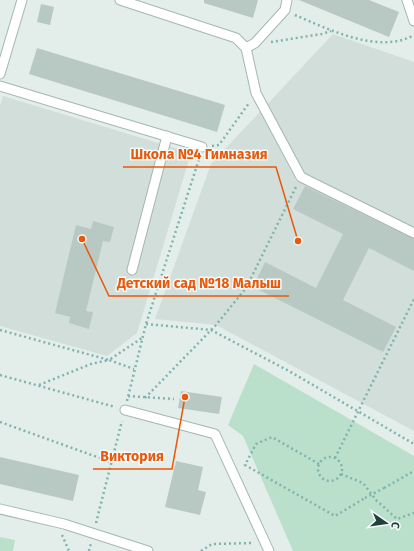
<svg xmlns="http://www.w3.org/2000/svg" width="414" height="551" viewBox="0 0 414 551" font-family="'Fira Sans',sans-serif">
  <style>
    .built { fill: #d1deda }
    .green { fill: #bae0cb }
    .building { fill: #b8c9c4 }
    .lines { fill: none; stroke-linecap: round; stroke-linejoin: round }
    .lane-casing { stroke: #a5b6b3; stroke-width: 11 }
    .path { stroke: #81b3ad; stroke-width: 2.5; stroke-dasharray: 2 3; stroke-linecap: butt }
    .lane { stroke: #fff; stroke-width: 9 }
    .path-bridge { stroke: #81b3ad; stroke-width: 2.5; stroke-dasharray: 2 3; stroke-linecap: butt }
    .leader { fill: none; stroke: #e8590c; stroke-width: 1.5 }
    .callout-dot { fill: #e8590c; stroke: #f4faf8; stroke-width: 1.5 }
    .callout-label { font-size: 14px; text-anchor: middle; font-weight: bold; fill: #e8590c; stroke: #f4faf8; stroke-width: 3; stroke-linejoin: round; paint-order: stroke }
  </style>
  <rect width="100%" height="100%" fill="#e3eeeb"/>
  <g class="built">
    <path d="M333 34 414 62V431L216 325 155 319 211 164Z"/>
    <path d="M3 96 191 153 137 333 107 356 0 326V106Z"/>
  </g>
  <g class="green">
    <path d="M254 364 414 456V551H293L243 436 228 425Z"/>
    <path d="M0 537 15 540 13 551H0Z"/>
  </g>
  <g class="building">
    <path d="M204 0H258L253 18 204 3Z"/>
    <path d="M299 0H369L399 12 389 37Z"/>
    <path d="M41 4 54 7 50 25 37 22Z"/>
    <path d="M37 48 225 105 217 132 29 74Z"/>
    <path d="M305 186 414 239V271L369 248 343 300 396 327 383 352 253 287 265 262 316 288 343 234 293 209Z"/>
    <path d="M93 221 114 227 110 242 103 241 86 311 93 312 89 329 69 323 70 317 55 313 76 225 91 229Z"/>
    <path d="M181 391 222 397 219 414 178 408Z"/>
    <path d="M0 457 79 475 73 501 0 484Z"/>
    <path d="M176 461 203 467 198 490 206 492 200 515 165 507Z"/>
  </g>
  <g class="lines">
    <g class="lane-casing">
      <g id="lane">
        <path d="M120 0 236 38 246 48 256 93 301 177 414 233"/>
        <path d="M407 0 414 21"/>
        <path d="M246 48 255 43 285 10 287 0"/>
        <path d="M0 74 22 0"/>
        <path d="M0 86 202 147"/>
        <path d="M132 270 167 136"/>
        <path d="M125 410 215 434 269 551"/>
        <path d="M0 509 64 524 148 551"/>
      </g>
    </g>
    <g class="path">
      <path d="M295 15C328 29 379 55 414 35"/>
      <path d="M271 42 322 34 331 31"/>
      <path d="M212 146 219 145 249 103"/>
      <path d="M146 324 211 330 289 371 414 444"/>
      <path d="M0 330 109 360 142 338"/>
      <path d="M0 375 115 407"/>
      <path d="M39 385 91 364 109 360 134 369"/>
      <path d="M128 396 174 399"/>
      <path d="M145 398 216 325 246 288 296 187"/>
      <path d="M127 401 146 324 200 156"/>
      <path d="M0 422 111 462"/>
      <circle cx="330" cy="469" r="12"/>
      <path d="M335 458 414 299"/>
      <path d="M319 464 272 437 256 444 245 465 335 516 365 498"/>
      <path d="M341 474 363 483 376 500 397 519 414 513"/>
      <path d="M384 488 414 471"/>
      <path d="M96 523 122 421"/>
      <path d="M62 535 69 551"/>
      <path d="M89 551 91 543"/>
      <path d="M201 551 212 544 253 543"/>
    </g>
    <use href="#lane" class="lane"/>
    <path class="path-bridge" d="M365 498 384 488"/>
  </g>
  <path class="leader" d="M298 241L276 167H123M82 239L109 296H289M185 397L172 469H93"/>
  <g class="callout-dot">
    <circle cx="298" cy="241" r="4"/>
    <circle cx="82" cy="239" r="4"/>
    <circle cx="185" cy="397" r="4"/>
  </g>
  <g class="callout-label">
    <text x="199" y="159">Школа №4 Гимназия</text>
    <text x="199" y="288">Детский сад №18 Малыш</text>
    <text x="132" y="461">Виктория</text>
  </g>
  <g transform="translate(386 523) rotate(103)" stroke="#f4faf8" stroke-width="3" paint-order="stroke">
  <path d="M0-3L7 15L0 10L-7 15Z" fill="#21403d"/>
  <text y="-6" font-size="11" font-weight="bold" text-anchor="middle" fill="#21403d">С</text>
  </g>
</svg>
